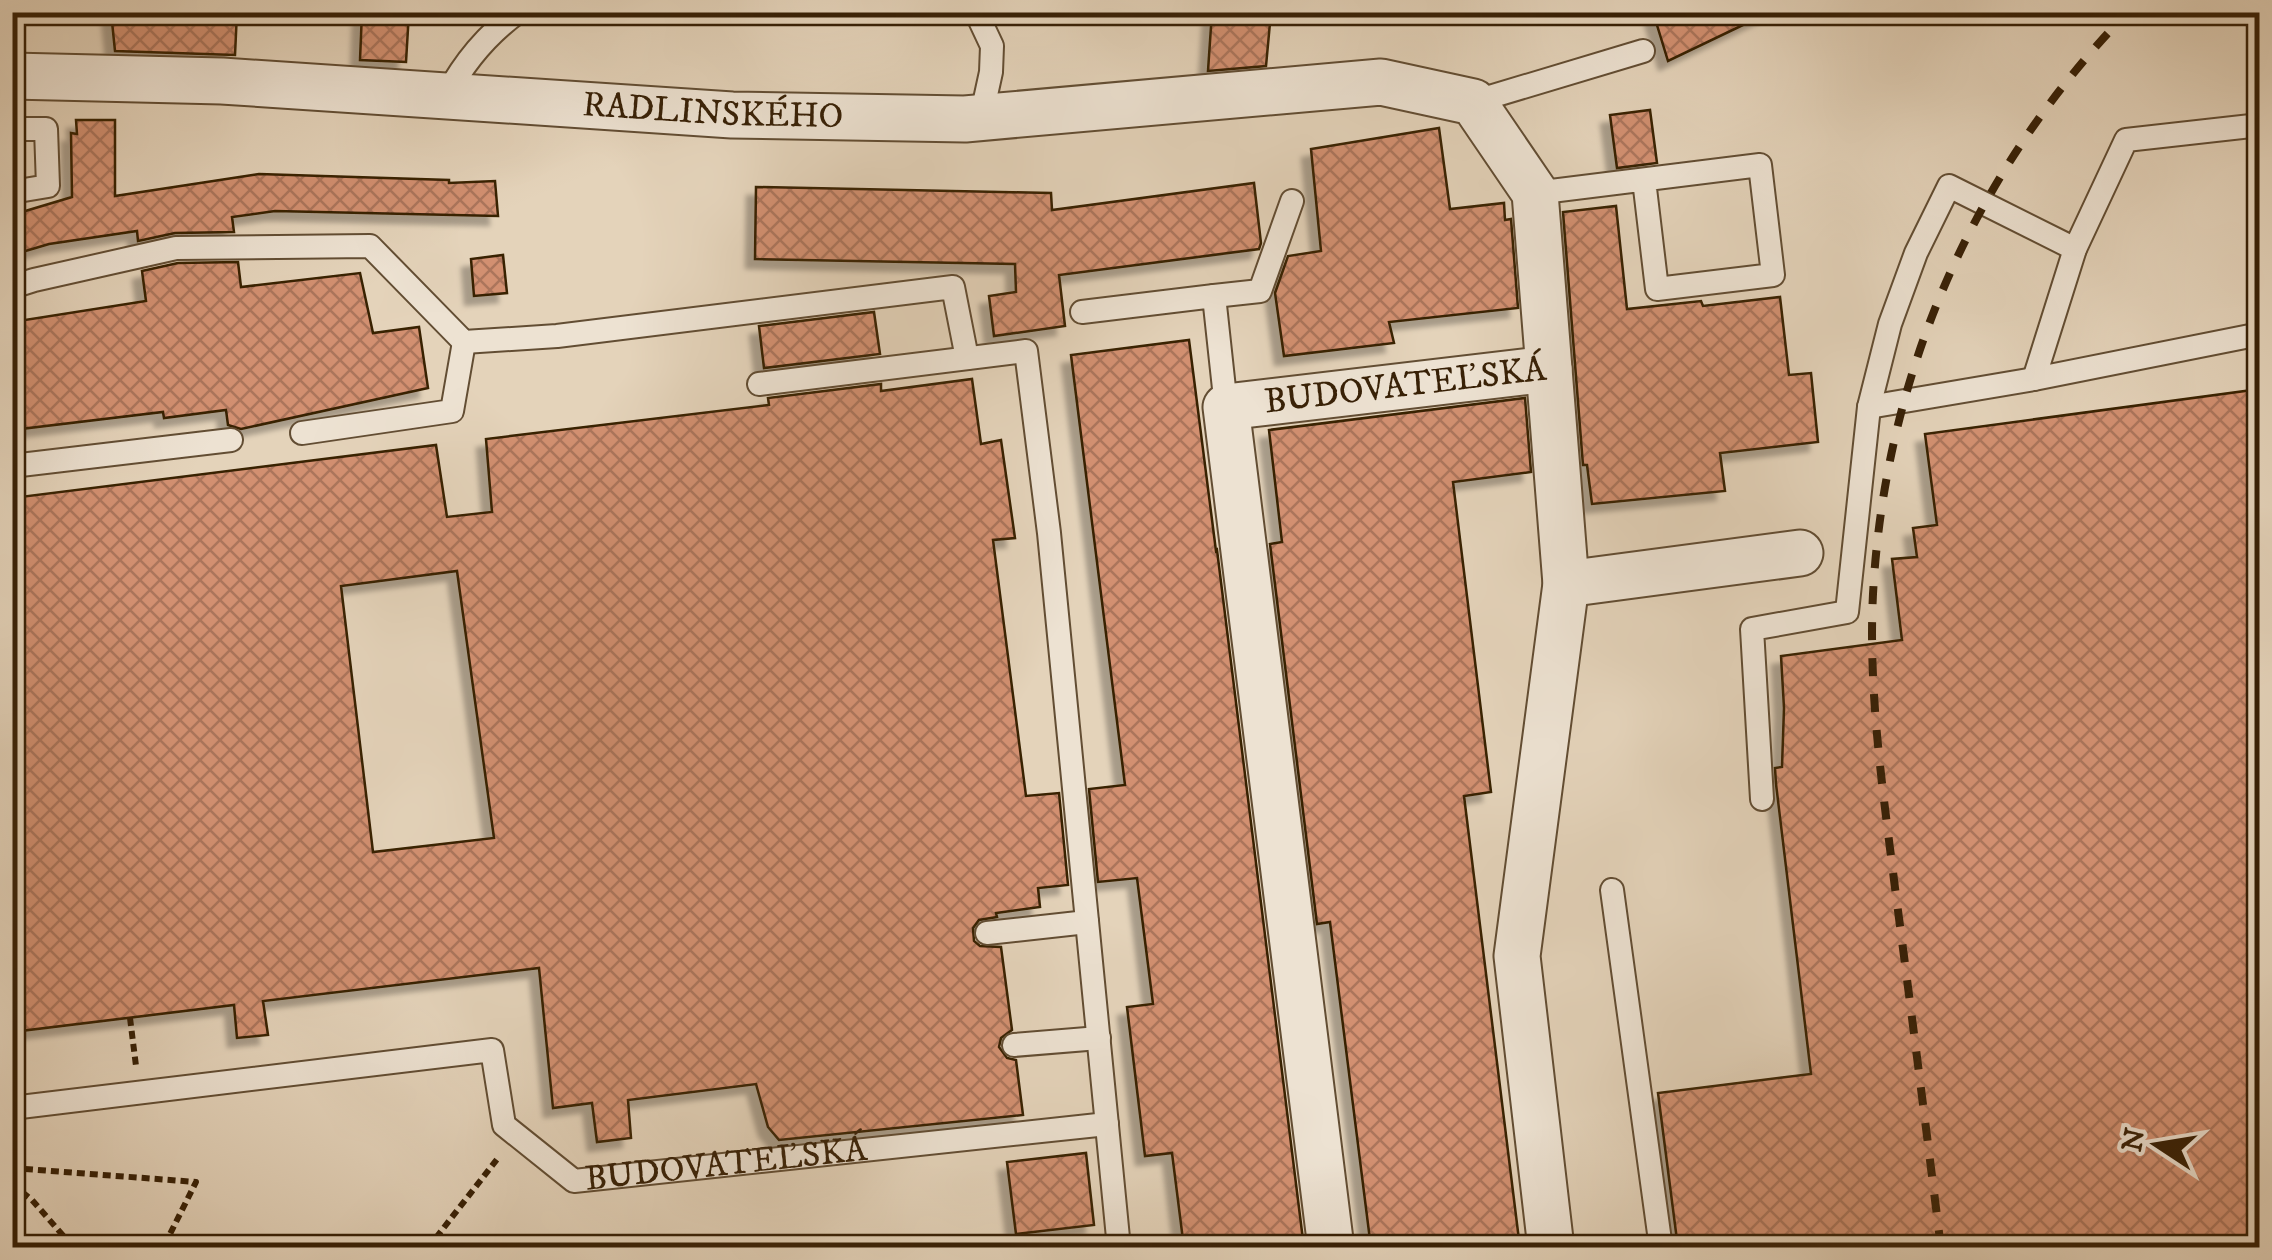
<svg xmlns="http://www.w3.org/2000/svg" width="2272" height="1260" viewBox="0 0 2272 1260" font-family="'IM FELL DW Pica',serif">
  <style>
    .building { fill: url(#building-cross-hatch); stroke: #372006; stroke-width: 2.5; fill-rule: evenodd; filter: url(#shadow) }
    .lines { fill: none; stroke-linecap: round; stroke-linejoin: round }
    .service-casing { stroke: #624d33; stroke-width: 26 }
    .minor-casing { stroke: #624d33; stroke-width: 49 }
    .path { stroke: #372006; stroke-width: 6; stroke-dasharray: 8 5; stroke-linecap: butt }
    .service { stroke: #ede2d2; stroke-width: 22 }
    .minor { stroke: #ede2d2; stroke-width: 45 }
    .rail { stroke: #372006; stroke-width: 8; stroke-dasharray: 18 18; stroke-linecap: butt }
    .labels { text-anchor: middle; dominant-baseline: central; stroke-width: 10; stroke-linejoin: round; paint-order: stroke }
    .street-label { font-size: 35px; fill: #372006; stroke: #ede2d2 }
  </style>
  <defs>
    <pattern id="building-cross-hatch" width="8" height="8" patternUnits="userSpaceOnUse" patternTransform="scale(2.5)"><rect width="8" height="8" fill="#d29071"/><path d="M0 0l8 8M0 8l8-8" fill="none" stroke="#ab755b"/></pattern>
    <filter id="shadow"><feDropShadow dx="-9" dy="9" stdDeviation="2.5" flood-color="#0004"/></filter>
  </defs>
  <rect width="100%" height="100%" fill="#e4d3ba"/>
  <filter id="stains"><feTurbulence type="fractalNoise" baseFrequency=".002" numOctaves="4"/><feColorMatrix values="0 0 0 0 .2 0 0 0 0 .09 0 0 0 0 .02 0 0 0 .5 -.17"/></filter>
  <radialGradient id="worn" r=".72"><stop offset=".6" stop-color="#630" stop-opacity="0"/><stop offset="1" stop-color="#630" stop-opacity=".3"/></radialGradient>
  <g class="building">
    <path d="M111 12H237L235 55 115 51Z"/>
    <path d="M362 12H409L406 62 360 60Z"/>
    <path d="M1212 12H1271L1266 66 1208 71Z"/>
    <path d="M1653 12H1770L1668 61Z"/>
    <path d="M1650 110 1657 163 1617 168 1610 115Z"/>
    <path d="M76 120H115V196L259 174 449 180V183L495 181 498 216 275 211 232 217 234 232 175 233 138 241 137 231 49 244 12 255V215L72 197 71 133 77 134Z"/>
    <path d="M1439 128 1450 209 1504 203 1505 220 1511 219 1518 308 1389 322 1394 343 1284 356 1275 293 1288 256 1321 251 1311 149Z"/>
    <path d="M1254 183 1261 243 1259 249 1059 275 1065 326 994 336 989 296 1016 292 1015 264 755 259 756 187 1051 193 1052 210Z"/>
    <path d="M1616 206 1627 309 1701 301 1703 306 1780 297 1789 375 1811 373 1818 442 1720 453 1725 491 1592 504 1587 465H1583L1563 212Z"/>
    <path d="M503 255 507 293 474 296 471 259Z"/>
    <path d="M238 262 241 287 360 273 373 333 419 327 428 388 241 429 228 425 226 410 164 418 163 412 12 430V322L146 301 142 271 178 263Z"/>
    <path d="M874 312 880 354 764 368 759 326Z"/>
    <path d="M1189 340 1216 551 1217 550 1304 1248H1184L1172 1153 1145 1156 1127 1007 1153 1004 1137 878 1098 882 1089 789 1125 785 1071 355Z"/>
    <path d="M972 379 981 444 1001 440 1015 538 993 540 1026 796 1059 793 1068 885 1038 888 1040 907 996 913 997 917 979 920 973 928 974 941 980 946 1001 947 1012 1030 1001 1038 999 1047 1007 1058 1016 1060 1023 1115 779 1140 768 1127 756 1084 628 1100 631 1138 597 1142 592 1103 553 1108 539 968 263 1001 268 1035 237 1038 234 1005 12 1032V498L436 445 447 517 492 512 486 439 769 405 768 398 881 384V391ZM457 571 494 838 373 852 341 586Z"/>
    <path d="M2260 389V1248H1678L1658 1093 1811 1074 1776 784 1775 768 1782 767 1784 708 1781 656 1902 640 1892 559 1917 557 1913 528 1937 525 1925 434Z"/>
    <path d="M1525 398 1531 472 1453 482 1491 792 1464 796 1520 1248H1371L1330 922 1317 924 1270 544 1282 542 1269 430Z"/>
    <path d="M1086 1153 1094 1225 1016 1234 1007 1162Z"/>
  </g>
  <g class="lines">
    <g class="service-casing">
      <g id="service">
        <path d="M976 12 992 46 991 72 981 118"/>
        <path d="M446 96C464 62 486 35 518 12"/>
        <path d="M1473 102 1643 51"/>
        <path d="M2260 125 2126 140 2075 249 2034 379 2260 334"/>
        <path d="M12 129H46L48 186 12 192"/>
        <path d="M1535 193 1760 165 1773 275 1657 289 1644 180"/>
        <path d="M12 287 34 280 176 248 370 246 464 342 557 336 953 287 967 358"/>
        <path d="M1214 296 1260 291 1292 201"/>
        <path d="M1082 312 1214 296 1226 407"/>
        <path d="M759 384 1026 351 1049 533 1119 1248"/>
        <path d="M1869 407 2034 379"/>
        <path d="M302 433 452 411 464 342"/>
        <path d="M12 466 231 440"/>
        <path d="M1762 799 1752 629 1847 612 1869 407 1890 324 1916 253 1949 186 2075 249"/>
        <path d="M1612 890 1661 1248"/>
        <path d="M987 933 1087 922"/>
        <path d="M1014 1045 1099 1038"/>
        <path id="s1" d="M12 1108 492 1050 504 1125 574 1181 1107 1124"/>
      </g>
    </g>
    <g class="minor-casing">
      <g id="minor">
        <path id="s2" d="M12 76 222 81 732 115 965 119 1381 82 1473 102 1535 193 1549 369"/>
        <path d="M1566 584 1800 553"/>
        <path id="s3" d="M1331 1248 1226 407 1549 369 1566 584 1517 956 1551 1248"/>
      </g>
    </g>
    <g class="path">
      <path d="M130 1018 136 1066"/>
      <path d="M12 1168 196 1182 163 1248"/>
      <path d="M12 1184 32 1200 74 1248"/>
      <path d="M428 1248 498 1158"/>
    </g>
    <use href="#service" class="service"/>
    <use href="#minor" class="minor"/>
    <path class="rail" d="M1941 1248C1926 1128 1911 1008 1895 888 1883 791 1868 692 1873 594 1885 373 1974 170 2128 12"/>
  </g>
  <g class="labels">
    <g class="street-label">
      <text stroke="none"><textPath href="#s2" startOffset="702">RADLINSKÉHO</textPath></text>
      <text stroke="none"><textPath href="#s3" startOffset="1028">BUDOVATEĽSKÁ</textPath></text>
      <text stroke="none"><textPath href="#s1" startOffset="802">BUDOVATEĽSKÁ</textPath></text>
    </g>
  </g>
  <rect width="2272" height="1260" fill="none" stroke="#e4d3ba" stroke-width="50"/>
  <rect x="15" y="15" width="2242" height="1230" fill="none" stroke="#372006" stroke-width="5"/>
  <rect x="25" y="25" width="2222" height="1210" fill="none" stroke="#372006" stroke-width="2.5"/>
  <g transform="translate(2157 1145) rotate(282)" stroke="#ede2d2" stroke-width="8" paint-order="stroke">
  <path d="M0-8L18 38L0 25L-18 38Z" fill="#372006"/>
  <text y="-15" font-size="28" font-weight="bold" text-anchor="middle" fill="#372006">N</text>
  </g>
  <rect width="100%" height="100%" filter="url(#stains)"/>
  <rect width="100%" height="100%" fill="url(#worn)"/>
</svg>
